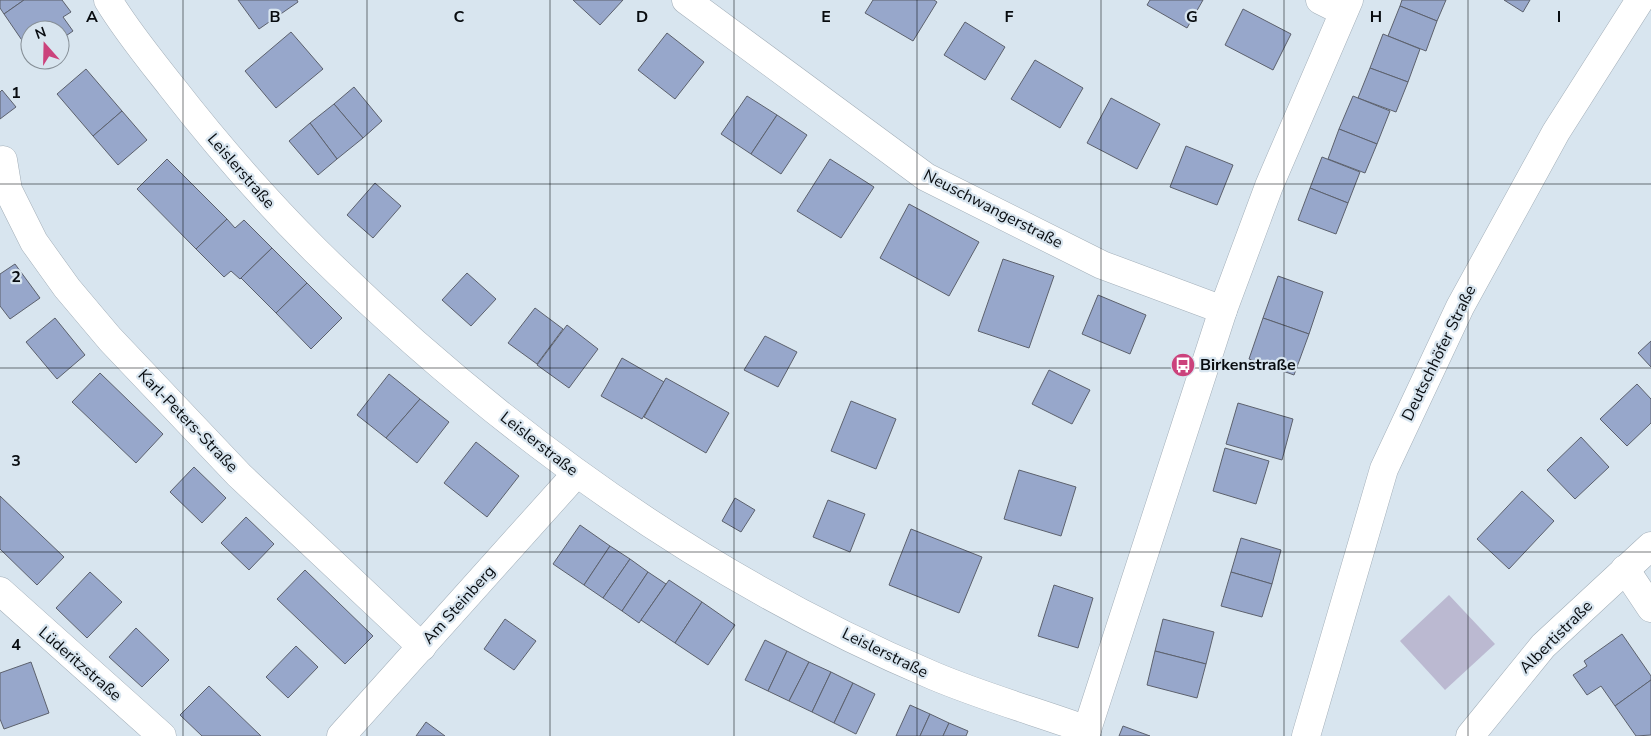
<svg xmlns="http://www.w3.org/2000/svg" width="1651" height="736" viewBox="0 0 1651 736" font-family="'Nunito Sans',sans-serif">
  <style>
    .green { fill: #bbb9d1 }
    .building { fill: #97a7cb; stroke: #5c616d }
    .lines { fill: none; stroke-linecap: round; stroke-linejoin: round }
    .minor-casing { stroke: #a3afb9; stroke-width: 29 }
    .major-casing { stroke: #a3afb9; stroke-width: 29 }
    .minor { stroke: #fff; stroke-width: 28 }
    .major { stroke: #fff; stroke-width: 28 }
    .grid { fill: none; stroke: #080c10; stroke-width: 1; stroke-opacity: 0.55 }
    .labels { text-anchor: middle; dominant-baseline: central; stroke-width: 4.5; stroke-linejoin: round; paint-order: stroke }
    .street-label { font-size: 16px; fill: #080c10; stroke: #d8e5ef }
    .poi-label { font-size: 16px; font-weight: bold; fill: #080c10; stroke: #d8e5ef; text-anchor: start }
    .grid-label { font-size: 16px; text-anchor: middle; font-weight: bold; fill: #080c10; stroke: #d8e5ef; stroke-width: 4.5; stroke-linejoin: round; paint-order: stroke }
  </style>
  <rect width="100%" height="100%" fill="#d8e5ef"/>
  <path class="green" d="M1449 595 1495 644 1445 690 1400 641Z"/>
  <g class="building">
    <path d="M0 0H24L4 14 0 8Z"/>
    <path d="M24 0H62L71 12 63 17 73 31 60 40V30H30V52L4 14Z"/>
    <path d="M238 0H297L298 2 259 29Z"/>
    <path d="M573 0H623L600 25Z"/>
    <path d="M873 0H934L937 2 913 41 865 13Z"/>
    <path d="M1150 0H1203L1187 28 1147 5Z"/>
    <path d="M1402 0H1446L1437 21 1400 6Z"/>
    <path d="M1504 0H1530L1523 12Z"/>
    <path d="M1400 6 1437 21 1426 51 1388 36Z"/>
    <path d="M1243 9 1291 34 1273 70 1225 45Z"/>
    <path d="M965 22 1005 47 985 80 944 55Z"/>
    <path d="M291 32 323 69 276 108 245 71Z"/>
    <path d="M667 33 704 62 675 99 638 70Z"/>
    <path d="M1383 34 1420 49 1408 82 1370 68Z"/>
    <path d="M1035 60 1083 88 1060 128 1011 99Z"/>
    <path d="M1370 68 1408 82 1396 112 1358 98Z"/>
    <path d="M86 69 122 111 93 136 57 94Z"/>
    <path d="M354 87 382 121 363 138 334 104Z"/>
    <path d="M2 90 16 107 0 119V92Z"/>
    <path d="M747 96 777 115 751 154 721 134Z"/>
    <path d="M1353 96 1390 111 1377 144 1339 129Z"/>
    <path d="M1111 98 1160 124 1137 169 1087 143Z"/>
    <path d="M334 104 363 138 337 159 310 123Z"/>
    <path d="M122 111 147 140 118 165 93 136Z"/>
    <path d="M777 115 807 135 781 174 751 154Z"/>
    <path d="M310 123 337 159 318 175 289 141Z"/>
    <path d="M1339 129 1377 144 1365 173 1328 159Z"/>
    <path d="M1186 146 1233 165 1217 205 1170 187Z"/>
    <path d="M1322 157 1360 172 1348 203 1310 188Z"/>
    <path d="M167 159 227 219 196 249 137 189Z"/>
    <path d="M830 159 874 187 841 238 797 211Z"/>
    <path d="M375 183 401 206 373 238 347 215Z"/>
    <path d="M1310 188 1348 203 1336 234 1298 220Z"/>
    <path d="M909 204 979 242 949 296 880 258Z"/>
    <path d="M227 219 235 228 244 220 272 248 240 279 231 271 224 277 196 249Z"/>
    <path d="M272 248 307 283 276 313 241 278Z"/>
    <path d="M1003 259 1054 276 1029 348 978 331Z"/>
    <path d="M15 264 40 298 10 319 0 306V274Z"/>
    <path d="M467 273 496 299 471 326 442 300Z"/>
    <path d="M1278 276 1323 292 1309 334 1263 318Z"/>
    <path d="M307 283 342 318 311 349 276 313Z"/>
    <path d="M1098 295 1146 315 1130 354 1082 334Z"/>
    <path d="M535 308 563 329 537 364 508 343Z"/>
    <path d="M55 318 85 355 57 379 26 342Z"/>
    <path d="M1263 318 1309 334 1294 375 1249 359Z"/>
    <path d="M567 325 598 349 569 388 537 365Z"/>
    <path d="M765 336 797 352 778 387 744 370Z"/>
    <path d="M1651 341V367L1638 353Z"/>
    <path d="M622 358 664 382 642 419 601 396Z"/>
    <path d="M1049 370 1090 390 1072 424 1032 404Z"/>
    <path d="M100 373 163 434 136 463 72 402Z"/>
    <path d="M389 374 420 399 386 438 357 415Z"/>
    <path d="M666 378 729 413 706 453 644 417Z"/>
    <path d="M1637 384 1651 399V423L1627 446 1600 419Z"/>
    <path d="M420 399 449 422 417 463 386 438Z"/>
    <path d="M851 401 896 419 876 469 831 451Z"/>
    <path d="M1238 403 1293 419 1282 460 1226 444Z"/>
    <path d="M1581 437 1609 467 1575 499 1547 470Z"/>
    <path d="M476 442 519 476 487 517 444 483Z"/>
    <path d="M1225 448 1269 461 1256 504 1213 491Z"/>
    <path d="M194 467 226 498 202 523 170 492Z"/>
    <path d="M1019 470 1076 487 1061 536 1004 519Z"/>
    <path d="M1522 491 1554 521 1509 569 1477 539Z"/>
    <path d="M0 496 64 557 37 585 0 549Z"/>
    <path d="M735 498 755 510 741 532 722 521Z"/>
    <path d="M828 500 865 514 850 552 813 537Z"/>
    <path d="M246 517 274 544 249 570 221 543Z"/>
    <path d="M580 525 610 546 584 585 553 564Z"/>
    <path d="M911 529 982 557 959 613 889 585Z"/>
    <path d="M1241 538 1281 550 1272 584 1231 572Z"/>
    <path d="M610 546 630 559 603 598 584 585Z"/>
    <path d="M630 559 648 572 622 611 603 598Z"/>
    <path d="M305 570 373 636 345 664 277 599Z"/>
    <path d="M90 572 122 602 87 638 56 608Z"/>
    <path d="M648 572 666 584 639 623 622 611Z"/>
    <path d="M1231 572 1272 584 1262 617 1221 606Z"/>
    <path d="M669 580 702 602 675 643 641 620Z"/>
    <path d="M1054 585 1093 598 1078 648 1038 636Z"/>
    <path d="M702 602 735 625 708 665 675 643Z"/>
    <path d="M505 619 536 641 514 670 484 649Z"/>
    <path d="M1163 619 1214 632 1206 664 1155 651Z"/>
    <path d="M136 628 169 660 142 687 109 657Z"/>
    <path d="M1622 634 1651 676V680L1615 706 1601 686 1587 695 1573 675 1587 666 1584 661Z"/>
    <path d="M765 640 787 651 768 691 745 680Z"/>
    <path d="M296 646 318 667 288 698 266 677Z"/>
    <path d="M787 651 809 662 789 701 768 691Z"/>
    <path d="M1155 651 1206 664 1197 698 1147 685Z"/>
    <path d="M31 662 49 713 4 729 0 719V673Z"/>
    <path d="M809 662 831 672 812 712 789 701Z"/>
    <path d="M831 672 853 683 834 723 812 712Z"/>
    <path d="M1651 680V735L1636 736 1615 706Z"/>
    <path d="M853 683 875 694 856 734 834 723Z"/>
    <path d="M209 686 261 736H202L180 715Z"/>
    <path d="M910 705 930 714 920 736H896Z"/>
    <path d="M930 714 949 723 943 736H920Z"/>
    <path d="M426 722 445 736H416Z"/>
    <path d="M949 723 968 731 966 736H943Z"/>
    <path d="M1123 726 1150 736H1119Z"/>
  </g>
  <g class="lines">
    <g class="minor-casing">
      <g id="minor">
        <path d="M108 0C126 30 149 58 171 86 216 144 263 198 315 250 494 426 702 578 934 676 984 697 1037 712 1087 730"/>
        <path d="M686 0 926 177 1102 265 1223 310"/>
        <path d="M1320 0 1342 11"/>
        <path d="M3 160 8 190 34 242 67 288 110 339 239 475 422 647"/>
        <path d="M1625 569 1651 608"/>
        <path d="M0 591 162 736"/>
        <path d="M341 736 576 474"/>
        <path d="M1085 736 1223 310 1269 186 1349 0"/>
        <path d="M1470 736 1543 646 1651 546"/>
      </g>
    </g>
    <g class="major-casing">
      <path id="major" d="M1306 736 1384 469 1460 307 1556 132 1640 0"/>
    </g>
    <use href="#minor" class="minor"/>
    <use href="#major" class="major"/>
  </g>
  <path class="grid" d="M183 0V736M367 0V736M550 0V736M734 0V736M917 0V736M1101 0V736M1284 0V736M1468 0V736M0 184H1651M0 368H1651M0 552H1651"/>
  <defs>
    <g id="bus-disc" transform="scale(1.25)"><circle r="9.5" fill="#cb427c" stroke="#d8e5ef"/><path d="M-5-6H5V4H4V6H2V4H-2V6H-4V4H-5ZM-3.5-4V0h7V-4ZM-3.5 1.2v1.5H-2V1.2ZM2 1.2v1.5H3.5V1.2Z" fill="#fff"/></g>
  </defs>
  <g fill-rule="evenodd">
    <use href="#bus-disc" x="1183" y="365"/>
  </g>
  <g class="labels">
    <g class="street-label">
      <text transform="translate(241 171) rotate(49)">Leislerstraße</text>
      <text transform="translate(993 209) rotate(27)">Neuschwangerstraße</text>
      <text transform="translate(1439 353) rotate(-64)">Deutschhöfer Straße</text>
      <text transform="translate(188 421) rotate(46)">Karl-Peters-Straße</text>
      <text transform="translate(539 444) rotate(38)">Leislerstraße</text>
      <text transform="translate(459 605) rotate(-48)">Am Steinberg</text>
      <text transform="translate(1556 637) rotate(-45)">Albertistraße</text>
      <text transform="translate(885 653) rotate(26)">Leislerstraße</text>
      <text transform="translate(80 664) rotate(41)">Lüderitzstraße</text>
    </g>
    <g class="poi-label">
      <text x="1200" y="365">Birkenstraße</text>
    </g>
  </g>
  <g class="grid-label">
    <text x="92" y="22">A</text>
    <text x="275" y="22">B</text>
    <text x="459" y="22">C</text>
    <text x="642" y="22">D</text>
    <text x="826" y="22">E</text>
    <text x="1009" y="22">F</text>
    <text x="1192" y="22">G</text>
    <text x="1376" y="22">H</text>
    <text x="1559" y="22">I</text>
    <text x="16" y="98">1</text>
    <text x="16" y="282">2</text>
    <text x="16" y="466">3</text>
    <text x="16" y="650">4</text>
  </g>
  <g transform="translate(45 45) rotate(340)"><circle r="24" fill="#d8e5ef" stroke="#858e96"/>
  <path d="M0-4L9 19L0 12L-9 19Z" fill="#cb427c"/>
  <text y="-8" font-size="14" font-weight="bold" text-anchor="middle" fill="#080c10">N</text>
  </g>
</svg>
